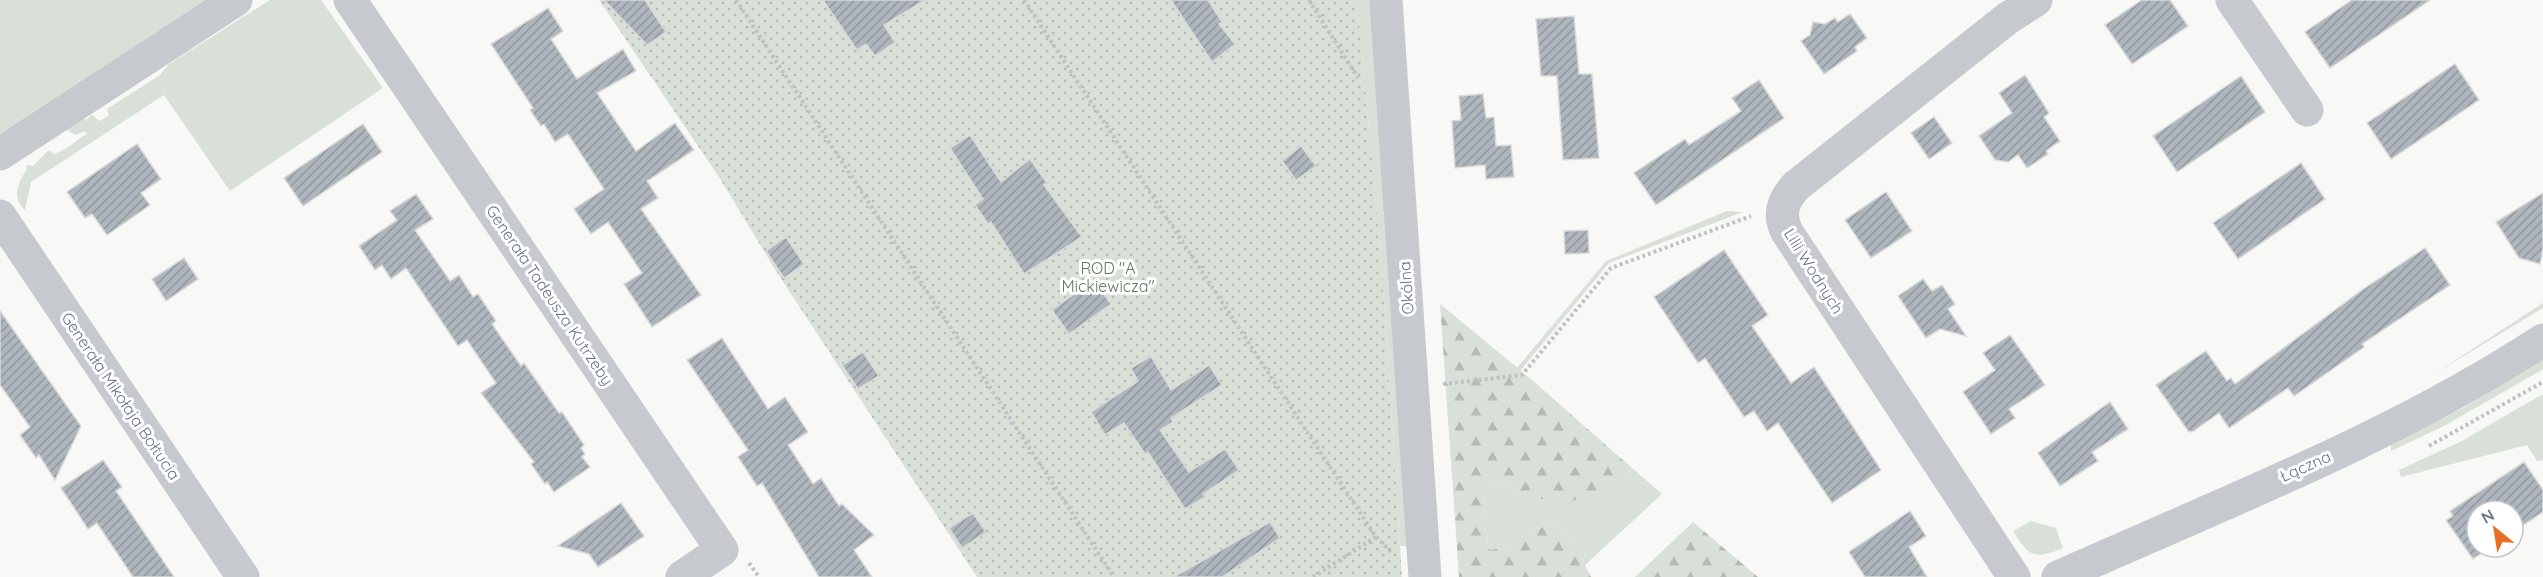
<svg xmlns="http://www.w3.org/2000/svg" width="2543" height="577" viewBox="0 0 2543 577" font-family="Quicksand,sans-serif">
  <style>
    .grass { fill: #d9e0d7 }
    .forest { fill: url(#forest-firs) }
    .garden { fill: url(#garden-dots) }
    .building { fill: url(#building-hatch); stroke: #dadad8; stroke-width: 1.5 }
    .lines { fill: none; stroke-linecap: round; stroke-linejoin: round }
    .path { stroke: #c0c1c4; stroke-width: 4; stroke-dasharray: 3 3; stroke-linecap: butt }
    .minor { stroke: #c6c9cd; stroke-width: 33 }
    .labels { text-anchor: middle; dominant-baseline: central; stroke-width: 6; stroke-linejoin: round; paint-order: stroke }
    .park-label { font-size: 16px; fill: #637962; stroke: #fff }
    .street-label { font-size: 16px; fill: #677488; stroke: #fff }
  </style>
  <defs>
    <pattern id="forest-firs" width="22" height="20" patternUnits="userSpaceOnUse" patternTransform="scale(1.5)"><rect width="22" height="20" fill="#d9e0d7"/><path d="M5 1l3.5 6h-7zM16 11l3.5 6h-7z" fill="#b4bab4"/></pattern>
    <pattern id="garden-dots" width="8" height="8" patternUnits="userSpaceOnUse" patternTransform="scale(1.5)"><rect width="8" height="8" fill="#d9e0d7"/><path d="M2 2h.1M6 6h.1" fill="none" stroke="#b4bab4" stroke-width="1.8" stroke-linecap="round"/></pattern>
    <pattern id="building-hatch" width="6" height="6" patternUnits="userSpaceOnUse" patternTransform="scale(1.5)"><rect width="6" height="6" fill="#afb5bd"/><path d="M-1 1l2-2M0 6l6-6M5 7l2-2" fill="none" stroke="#92989f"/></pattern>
  </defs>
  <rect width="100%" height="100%" fill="#f8f8f6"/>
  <g class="grass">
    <path d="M0 0H217L0 143Z"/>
    <path d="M270 0H321L383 88 230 191 164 95 31 182 25 210C11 198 18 182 27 169L26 165 33 166 49 150 54 154C68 150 75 140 87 134L85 131 75 135 66 129 82 117 86 120 92 115 100 121 109 115 107 109 160 75 169 64Z"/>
    <path d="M1357 0H1370L1414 542 1409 546H1400L1382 271Z"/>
    <path d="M1727 211 1743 212 1609 263 1520 371 1517 368 1606 261Z"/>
    <path d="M2543 303V308L2434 374Z"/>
    <path d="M2543 359V369L2535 374 2444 426 2391 451V444L2465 407Z"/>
    <path d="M2543 394V460L2537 461 2527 445 2401 477 2399 470 2460 442Z"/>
    <path d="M1632 468 1662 494 1585 565 1571 537 1550 519 1513 546 1489 550 1484 524 1485 488 1495 478 1526 497 1621 482Z"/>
    <path d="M2031 521 2056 528 2063 548C2034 560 2029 557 2013 531Z"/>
  </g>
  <g class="forest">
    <path d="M1440 304 1532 380 1632 468 1621 482 1570 502 1526 497 1495 478 1485 488 1484 524 1489 550 1513 546 1550 519 1571 537 1591 577H1459Z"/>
    <path d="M1693 522 1758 577H1635Z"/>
  </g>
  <path class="garden" d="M599 0H1357L1382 271 1402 577H977L776 271 719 177Z"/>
  <g class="building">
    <path d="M604 0H645L666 32 647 45Z"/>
    <path d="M823 0H925L884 25 895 42 875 56 866 44 857 50Z"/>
    <path d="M1171 0H1208L1222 22 1219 24 1235 44 1212 62Z"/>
    <path d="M2142 0H2170L2188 26 2132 64 2105 25Z"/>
    <path d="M2352 0H2430L2330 68 2305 32Z"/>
    <path d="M548 8 563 31 551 39 577 79 623 49 636 71 597 93 636 151 675 123 694 150 647 181 658 198 641 209 701 295 652 327 624 284 642 273 608 222 591 234 574 209 604 189 568 134 555 142 544 124 541 126 530 110 533 108 491 44Z"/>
    <path d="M1850 14 1867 38 1855 47 1857 51 1824 74 1801 41 1810 35 1813 22 1825 24 1835 18 1838 22Z"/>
    <path d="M1574 16 1579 74H1592L1599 158 1563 160 1557 76H1541L1536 19Z"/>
    <path d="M2455 64 2479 100 2391 159 2367 123Z"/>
    <path d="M2025 75 2049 113 2044 117 2060 141 2046 151 2048 154 2027 168 2018 155 2008 162 1995 160 1979 136 2012 113 1999 93Z"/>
    <path d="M2241 76 2265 112 2177 172 2153 136Z"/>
    <path d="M1759 80 1784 118 1656 205 1634 173 1685 139 1689 145 1741 111 1732 98Z"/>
    <path d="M1483 94 1486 118 1494 117 1496 146 1511 145 1514 177 1486 179 1485 165 1455 168 1452 121 1461 120 1459 96Z"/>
    <path d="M1934 117 1952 143 1929 159 1911 133Z"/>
    <path d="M363 124 382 152 303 206 284 178Z"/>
    <path d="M970 135 1001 182 1030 159 1047 183 1044 185 1082 237 1024 274 991 222 988 224 975 205 983 199 950 148Z"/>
    <path d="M137 144 161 179 141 193 150 205 107 235 92 214 85 218 67 192Z"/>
    <path d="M1301 146 1316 166 1296 180 1282 161Z"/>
    <path d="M2301 163 2325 199 2238 259 2213 223Z"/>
    <path d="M1886 192 1912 231 1871 258 1845 220Z"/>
    <path d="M2543 193V249L2540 264 2519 258 2496 222Z"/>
    <path d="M416 194 433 219 415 230 450 281 459 275 473 297 478 294 496 321 492 324 521 366 524 363 559 413 562 412 584 445 581 448 585 454 582 457 590 467 554 492 547 482 545 484 531 464 534 462 481 393 496 383 467 340 458 346 406 268 391 279 382 265 375 270 359 246 397 220 390 211Z"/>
    <path d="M1588 230 1589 253 1565 254 1564 231Z"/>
    <path d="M786 237 804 264 784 278 766 251Z"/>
    <path d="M2425 248 2450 285 2362 344 2364 347 2294 396 2288 388 2229 428 2219 413 2192 432 2188 431 2156 385 2206 351 2227 381 2231 378 2235 384 2362 290Z"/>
    <path d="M1724 250 1768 315 1752 326 1791 383 1814 367 1881 470 1832 503 1778 423 1767 431 1754 411 1744 417 1705 358 1698 363 1654 297Z"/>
    <path d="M184 258 198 279 166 301 152 279Z"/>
    <path d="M1923 279 1932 291 1942 285 1955 304 1948 309 1966 336 1940 329 1926 338 1898 296Z"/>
    <path d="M1094 280 1111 304 1069 334 1052 310Z"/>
    <path d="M0 311 81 426 55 480 39 455 36 458 20 435 30 427 0 385Z"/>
    <path d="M2010 335 2045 385 2009 409 2015 418 1991 434 1963 392 1995 370 1983 353Z"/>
    <path d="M722 338 768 409 785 397 808 432 788 445 813 484 821 478 839 506 842 504 874 535 854 550 872 577H819L762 483 757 486 738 457 748 450 687 360Z"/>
    <path d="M863 352 879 376 858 389 842 365Z"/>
    <path d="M1151 356 1171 390 1209 365 1222 385 1171 418 1173 422 1160 430 1189 472 1225 449 1239 470 1203 494 1205 497 1185 509 1148 452 1145 454 1124 423 1105 435 1091 412 1138 381 1131 368Z"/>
    <path d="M2110 402 2128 429 2092 452 2098 461 2060 486 2038 453Z"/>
    <path d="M103 460 122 487 116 491 174 577H133L97 523 88 529 61 488Z"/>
    <path d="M2524 462 2543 490V512L2513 532V511H2477V547H2490L2473 559 2446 520 2453 516 2450 511Z"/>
    <path d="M621 503 644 536 598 567 589 554 558 546Z"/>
    <path d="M1910 511 1926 536 1909 547 1927 577H1865L1849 552Z"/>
    <path d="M973 513 986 532 962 548 949 528Z"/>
    <path d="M1270 522 1280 538 1222 577H1174Z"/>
  </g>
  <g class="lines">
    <g class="path">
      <path d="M736 0 1114 577"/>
      <path d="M1024 0 1376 537 1313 577"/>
      <path d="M1309 0 1358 78"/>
      <path d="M1443 384 1522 375 1611 268 1751 216"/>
      <path d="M2429 446 2543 382"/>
      <path d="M1376 537 1391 552"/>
      <path d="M749 563 759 577"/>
    </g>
    <g class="minor">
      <path d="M350 0 722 550 682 577"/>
      <path d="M1386 0 1425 577"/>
      <path d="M2232 0 2307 110"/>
      <path d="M0 154 236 0"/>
      <path d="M0 216 243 577"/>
      <path d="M2014 577 1787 232C1778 215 1783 200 1796 186L2008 18 2036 0"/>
      <path d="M2058 577C2221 504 2393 438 2543 340"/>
    </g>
  </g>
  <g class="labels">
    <g class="park-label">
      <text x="1108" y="268">ROD "A<tspan x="1108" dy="18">Mickiewicza"</tspan></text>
    </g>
    <g class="street-label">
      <text transform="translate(1814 271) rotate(58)">Lilii Wodnych</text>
      <text transform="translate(1406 288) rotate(-94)">Okólna</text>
      <text transform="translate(550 295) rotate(56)">Generała Tadeusza Kutrzeby</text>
      <text transform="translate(121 396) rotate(56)">Generała Mikołaja Bołtucia</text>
      <text transform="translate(2305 466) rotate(-24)">Łączna</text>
    </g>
  </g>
  <g transform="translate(2495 529) rotate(330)"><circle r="28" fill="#ffffff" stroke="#c2c7cf" stroke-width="1.5"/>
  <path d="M0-4.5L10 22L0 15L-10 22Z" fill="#e86e26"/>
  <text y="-9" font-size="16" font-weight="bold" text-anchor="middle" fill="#677488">N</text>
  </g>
</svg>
